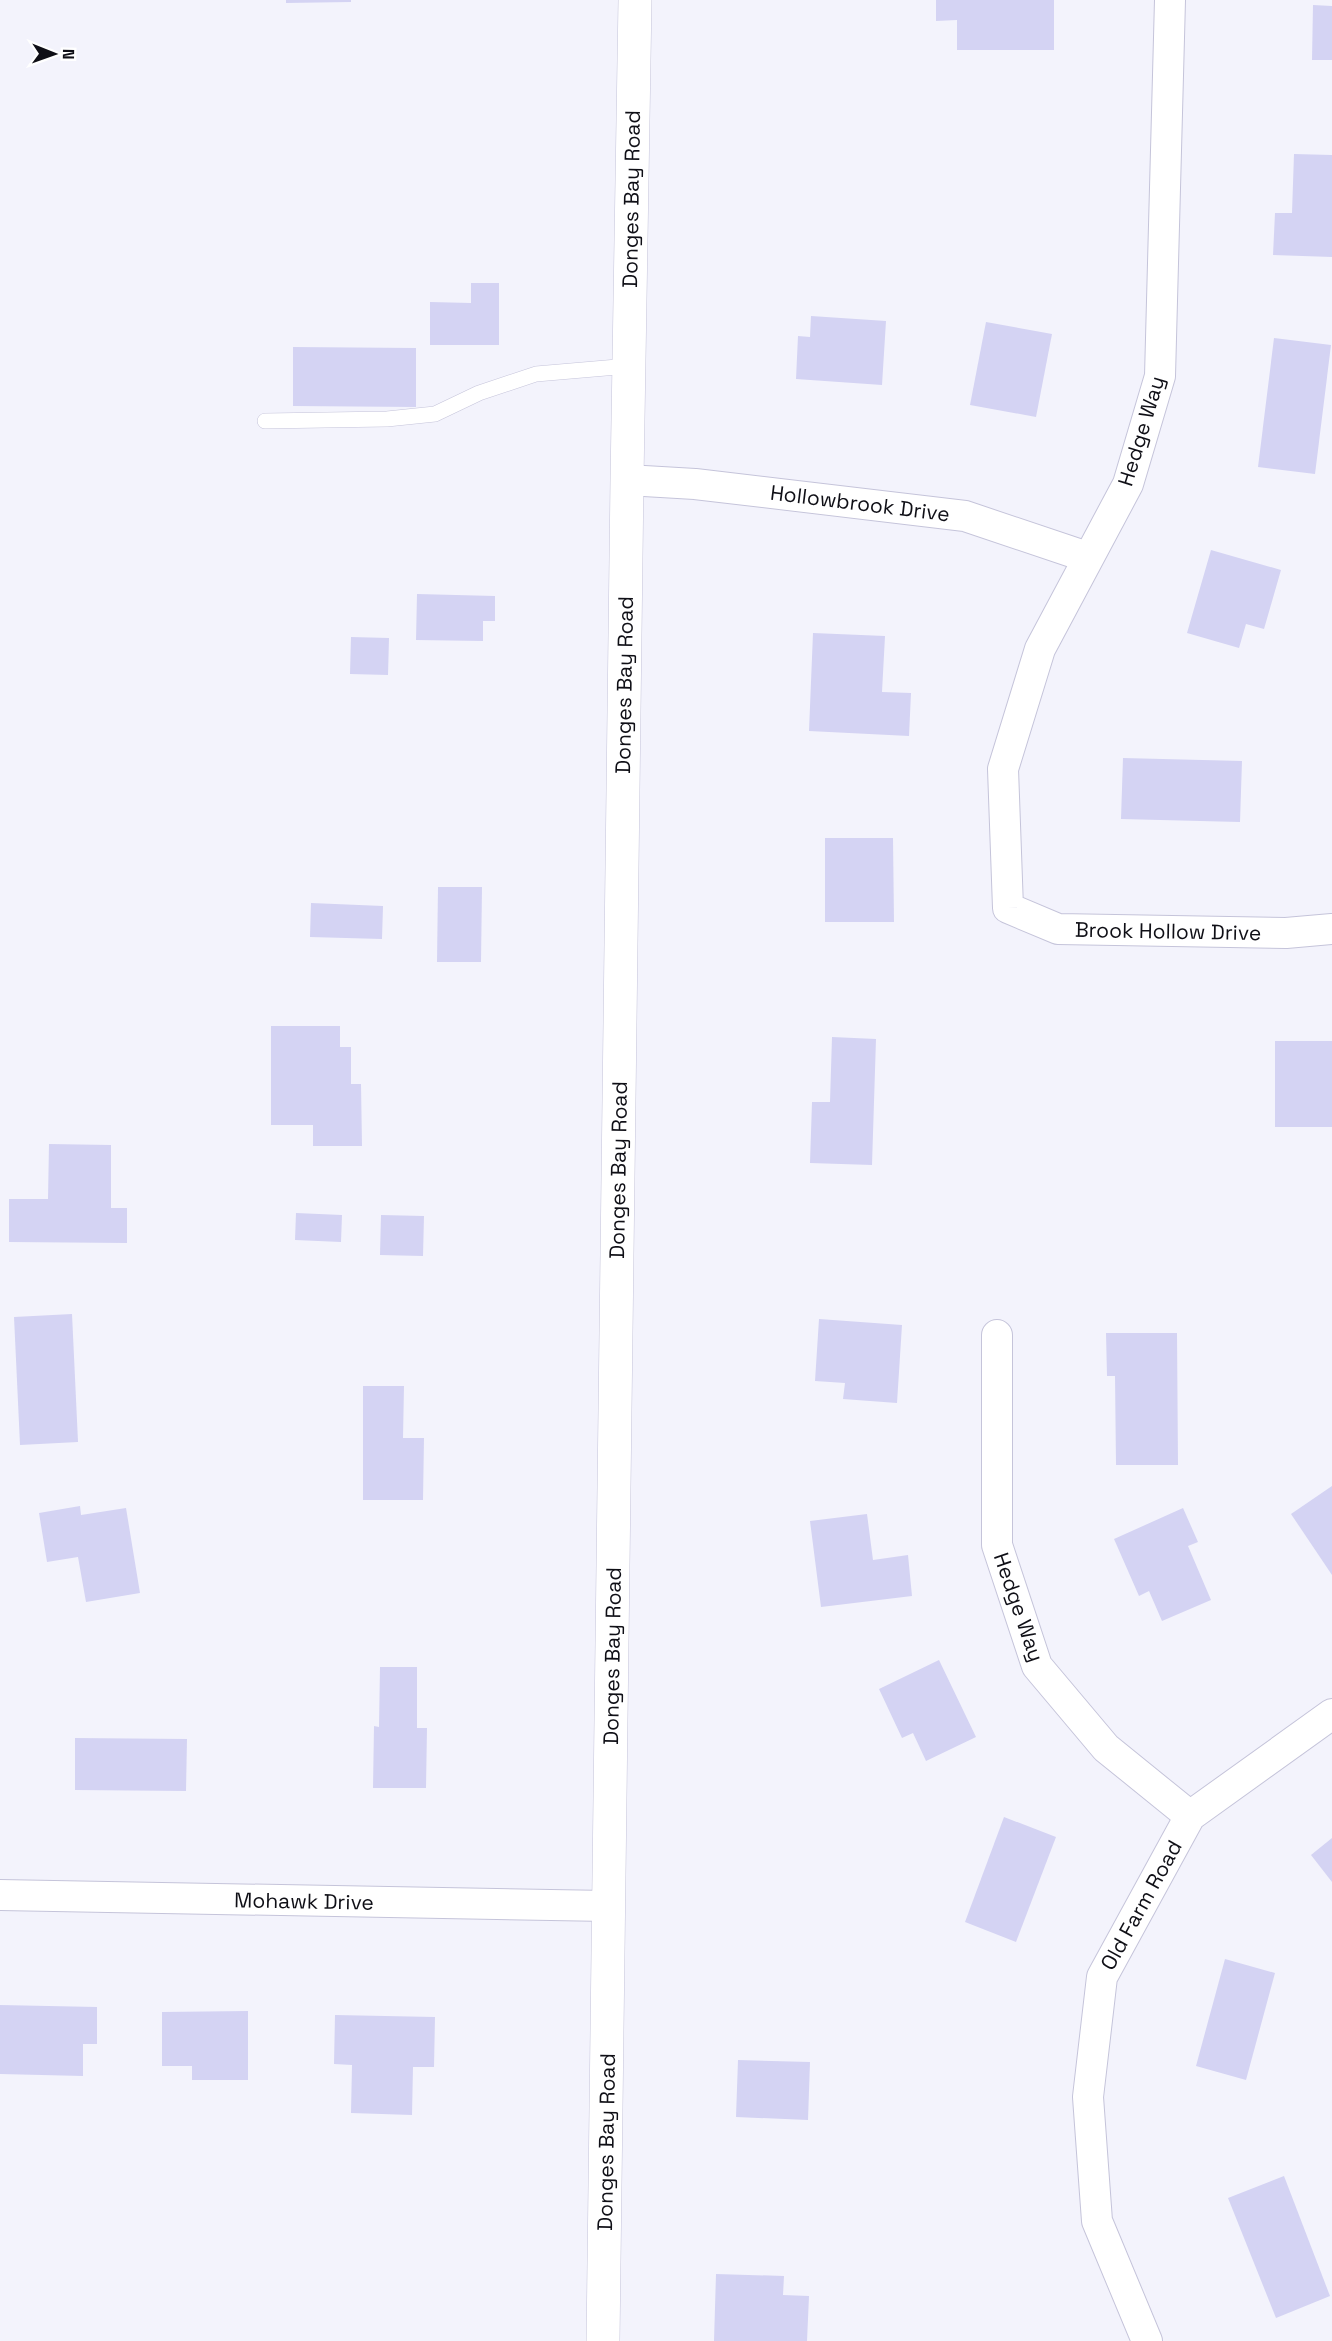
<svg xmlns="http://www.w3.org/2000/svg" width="1332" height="2341" viewBox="0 0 1332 2341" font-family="'Space Grotesk',sans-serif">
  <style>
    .building { fill: #d4d3f3 }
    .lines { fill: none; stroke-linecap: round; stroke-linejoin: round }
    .service-casing { stroke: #c5c4da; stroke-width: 16 }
    .minor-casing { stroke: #c5c4da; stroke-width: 32 }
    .tertiary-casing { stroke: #c5c4da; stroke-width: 34 }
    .service { stroke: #fff; stroke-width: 15 }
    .minor { stroke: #fff; stroke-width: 30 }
    .tertiary { stroke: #fff; stroke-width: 33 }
    .labels { text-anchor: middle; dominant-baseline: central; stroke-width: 5; stroke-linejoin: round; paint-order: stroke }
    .street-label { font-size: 21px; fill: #0f0f16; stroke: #fff }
  </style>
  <rect width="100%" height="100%" fill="#f3f3fc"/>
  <g class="building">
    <path d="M286 0H351V2L286 3Z"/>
    <path d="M936 0H1054V50H957V20L936 21Z"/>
    <path d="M1313 5 1332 6V60H1312Z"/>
    <path d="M1294 154 1332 155V257L1273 255 1275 213H1292Z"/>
    <path d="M471 283H499V345H430V302L471 303Z"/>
    <path d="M811 316 886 321 882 385 796 379 798 336 810 337Z"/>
    <path d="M986 322 1052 334 1036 417 970 405Z"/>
    <path d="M1274 338 1331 345 1315 474 1258 467Z"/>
    <path d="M293 347 416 348V407L293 406Z"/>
    <path d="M1211 550 1281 570 1264 629 1246 624 1239 648 1187 633Z"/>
    <path d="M417 594 495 596V621H483V641L416 640Z"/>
    <path d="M813 633 885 636 882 692 911 693 909 736 809 731Z"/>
    <path d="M351 637 389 638 388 675 350 674Z"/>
    <path d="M1123 758 1242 761 1240 822 1121 819Z"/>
    <path d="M825 838H893L894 922H825Z"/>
    <path d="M438 887H482L481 962H437Z"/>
    <path d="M311 903 383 906 382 939 310 937Z"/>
    <path d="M271 1026H340V1047H351V1084H361L362 1146H313V1125H271Z"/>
    <path d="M832 1037 876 1039 872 1165 810 1163 812 1102H830Z"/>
    <rect x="1275" y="1041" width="57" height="86"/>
    <path d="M49 1144 111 1145V1208H127V1243L9 1242V1199H48Z"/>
    <path d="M296 1213 342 1215 341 1242 295 1240Z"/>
    <path d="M381 1215 424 1216 423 1256 380 1255Z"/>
    <path d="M72 1314 78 1442 20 1445 14 1317Z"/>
    <path d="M819 1319 902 1325 897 1403 843 1399 845 1383 815 1381Z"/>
    <path d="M1106 1333H1177L1178 1465H1116L1115 1376H1107Z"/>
    <path d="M363 1386H404L403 1438H424L423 1500H363Z"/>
    <path d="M1332 1486V1575L1291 1514Z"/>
    <path d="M80 1506 81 1515 126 1508 140 1593 86 1602 78 1557 47 1562 39 1513Z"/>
    <path d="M1183 1508 1198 1542 1188 1546 1211 1600 1162 1621 1149 1591 1139 1596 1114 1539Z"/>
    <path d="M867 1514 873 1560 908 1555 912 1596 821 1607 810 1521Z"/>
    <path d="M939 1660 976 1737 926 1761 913 1733 902 1738 879 1689Z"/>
    <path d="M380 1667H417V1728H427L426 1788H373L374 1726 379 1727Z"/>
    <path d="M75 1738 187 1739 186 1791 75 1790Z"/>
    <path d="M1004 1817 1056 1837 1016 1942 965 1922Z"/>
    <path d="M1332 1838V1882L1311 1855Z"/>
    <path d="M1225 1959 1275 1973 1246 2080 1196 2066Z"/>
    <path d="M0 2005 97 2007V2044H83V2076L0 2074Z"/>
    <path d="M248 2011V2080H192V2066H162V2012Z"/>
    <path d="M335 2015 435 2017 434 2067H413L412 2115 351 2113 352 2065 334 2064Z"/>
    <path d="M738 2060 810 2062 808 2120 736 2117Z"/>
    <path d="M1284 2176 1330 2296 1276 2318 1228 2198Z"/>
    <path d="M716 2274 784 2276 783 2295 809 2296 807 2341H714Z"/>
  </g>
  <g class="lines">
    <g class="service-casing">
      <path id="service" d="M265 421 387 419 435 414 479 393 536 374 629 366"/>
    </g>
    <g class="minor-casing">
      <g id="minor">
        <path d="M1170 0 1160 376 1128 484 1040 649 1003 769 1008 908 1058 929 1286 933 1332 929"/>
        <path d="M627 480 695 484 965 516 1087 557"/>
        <path d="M997 1335V1545L1037 1666 1106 1748 1190 1816"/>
        <path d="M0 1895 608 1906"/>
        <path d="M1147 2341 1097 2221 1088 2097 1102 1977 1190 1816 1332 1714"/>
      </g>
    </g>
    <g class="tertiary-casing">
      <path id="tertiary" d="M603 2341 627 480 635 0"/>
    </g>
    <use href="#service" class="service"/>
    <use href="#minor" class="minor"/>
    <use href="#tertiary" class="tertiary"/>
  </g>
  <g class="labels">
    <g class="street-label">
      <text transform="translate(631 199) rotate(-89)">Donges Bay Road</text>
      <text transform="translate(1141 431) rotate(-73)">Hedge Way</text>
      <text transform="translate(860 503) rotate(7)">Hollowbrook Drive</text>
      <text transform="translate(624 685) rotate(-89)">Donges Bay Road</text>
      <text transform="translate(1168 931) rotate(1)">Brook Hollow Drive</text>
      <text transform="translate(618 1170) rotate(-89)">Donges Bay Road</text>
      <text transform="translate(1019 1607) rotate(71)">Hedge Way</text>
      <text transform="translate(612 1656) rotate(-89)">Donges Bay Road</text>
      <text transform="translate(304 1901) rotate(1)">Mohawk Drive</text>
      <text transform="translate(1141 1905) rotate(-61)">Old Farm Road</text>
      <text transform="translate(606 2142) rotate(-89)">Donges Bay Road</text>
    </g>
  </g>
  <g transform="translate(54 54) rotate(91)" stroke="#ffffff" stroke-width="4.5" paint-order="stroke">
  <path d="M0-4.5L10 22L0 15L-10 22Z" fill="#0f0f16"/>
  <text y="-9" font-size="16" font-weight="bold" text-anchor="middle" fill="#0f0f16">N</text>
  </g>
</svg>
